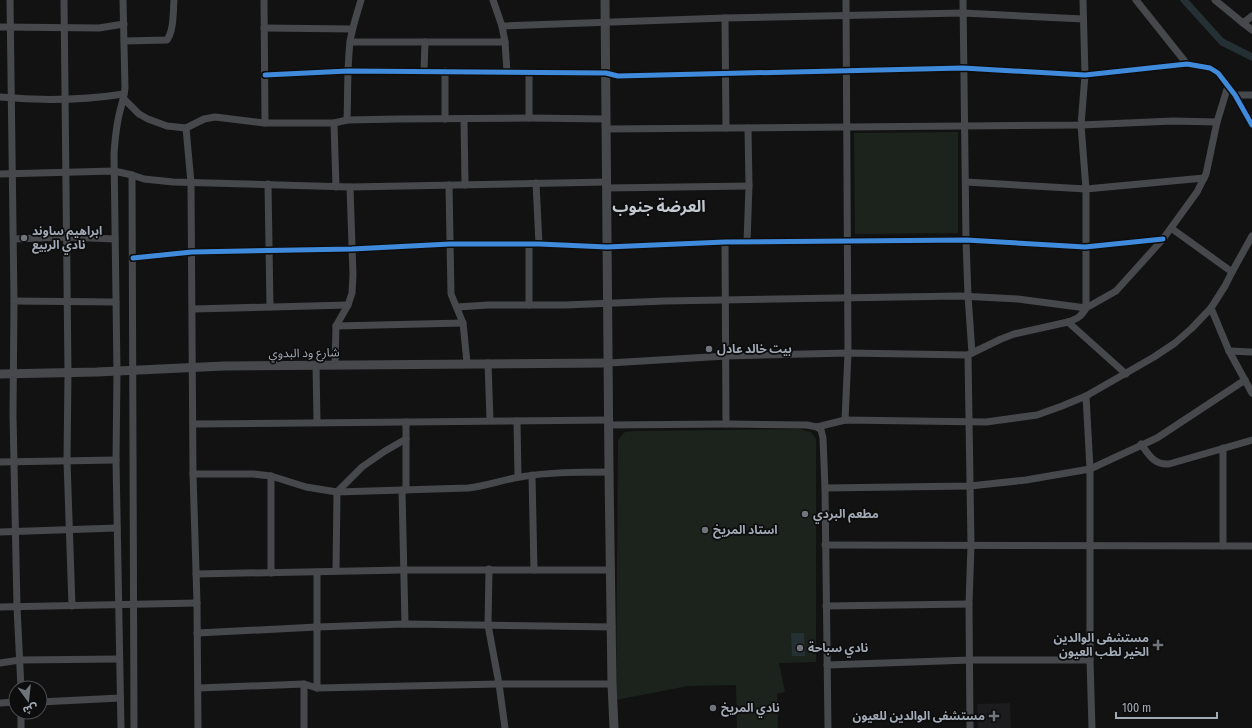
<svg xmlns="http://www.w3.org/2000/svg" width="1252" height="728" viewBox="0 0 1252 728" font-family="'Fira Sans Condensed','Noto Sans Arabic',sans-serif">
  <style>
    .built { fill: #1c1c1e }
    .green { fill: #1c231c }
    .water { fill: #253035 }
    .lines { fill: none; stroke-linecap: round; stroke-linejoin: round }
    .canal { stroke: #253035; stroke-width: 7 }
    .minor { stroke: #46484b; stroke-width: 7 }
    .tertiary { stroke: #46484b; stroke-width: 9 }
    .cycleway-casing { stroke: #0d0d0e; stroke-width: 8 }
    .cycleway { stroke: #408adc; stroke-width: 5 }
    .poi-dot { fill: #70757c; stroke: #0d0d0e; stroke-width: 1.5 }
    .labels { text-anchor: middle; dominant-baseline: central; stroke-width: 3.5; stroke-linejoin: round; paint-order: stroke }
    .poi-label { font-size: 12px; font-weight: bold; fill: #a2aab5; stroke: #0d0d0e; text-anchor: start }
    .street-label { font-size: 12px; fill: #a2aab5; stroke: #0d0d0e }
    .district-label { font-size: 16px; font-weight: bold; fill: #c3c9d1; stroke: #0d0d0e }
  </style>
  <rect width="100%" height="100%" fill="#121212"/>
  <path class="built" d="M1010 703 1011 728H978L977 704Z"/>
  <g class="green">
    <path d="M958 132V233L855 234 854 133Z"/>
    <path d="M799 429 811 432 816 439V662L779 663 785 692 777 694 778 728H737L736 685 688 686 616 700 618 440 625 432 635 431Z"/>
  </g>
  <path class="water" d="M791 633H804L805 656H792Z"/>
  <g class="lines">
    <path class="canal" d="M1184 0 1222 42 1252 57"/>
    <g class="minor">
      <path d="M10 0 14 301 13 415 17 607 21 688"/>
      <path d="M64 0 68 373 67 461 72 606"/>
      <path d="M264 0 265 123"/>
      <path d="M493 0 502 26 505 42 507 72"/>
      <path d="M963 0 966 240 968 296 972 353 968 355 971 545 969 604 970 728"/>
      <path d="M1136 0 1187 64"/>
      <path d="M1215 0 1243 23"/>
      <path d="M1252 16 1243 23 1252 30"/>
      <path d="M725 18 726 128"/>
      <path d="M502 26 725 18 963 13 1083 19"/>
      <path d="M0 27 99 28 124 24"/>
      <path d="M264 28 352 29"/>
      <path d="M124 41 167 40C174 30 173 12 174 0"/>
      <path d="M350 42H505"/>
      <path d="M424 71 425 42"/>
      <path d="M265 75 348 71 606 73 618 76 963 68 1085 75 1187 64 1210 68 1218 73 1235 95 1252 125"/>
      <path d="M1235 95H1252"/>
      <path d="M0 97C41 101 84 100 124 94"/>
      <path d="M124 99 139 114 148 119 167 126 186 128 204 119 215 117 265 123H334L347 120 398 119 529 118 606 119"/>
      <path d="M529 118V73"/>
      <path d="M445 119V71"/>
      <path d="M464 119 465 185"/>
      <path d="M347 120C348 94 347 68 350 42 352 28 357 14 361 0"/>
      <path d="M334 123 336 187"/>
      <path d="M186 128 191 183 193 474 197 603 198 728"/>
      <path d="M606 129 1081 125 1173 121 1217 122"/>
      <path d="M0 174 114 171 132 175 144 179 173 182 350 187 607 182"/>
      <path d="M132 175 134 728"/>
      <path d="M966 182 1086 189 1204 178"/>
      <path d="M536 183 539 244"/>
      <path d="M268 184 270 307"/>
      <path d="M449 185 451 294 463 323 467 363"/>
      <path d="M607 188 749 186"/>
      <path d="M1171 228 1232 272"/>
      <path d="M14 239 67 237 115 239"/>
      <path d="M725 242 726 424"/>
      <path d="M747 242 749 186 748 128"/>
      <path d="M529 245V305"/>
      <path d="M133 258 192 252 352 249 450 244H539L607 247 725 242 966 240 1085 247 1163 239"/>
      <path d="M14 301 116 302"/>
      <path d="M457 307 488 305H565L665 301 960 296 1018 299 1086 308 1116 291 1163 239 1197 192 1206 174 1217 122 1228 86"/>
      <path d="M1211 308 1229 351 1252 393"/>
      <path d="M193 309 348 305"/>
      <path d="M1068 322 1126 374"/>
      <path d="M336 326 463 323"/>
      <path d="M1229 351 1252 352"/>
      <path d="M972 353 1001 339 1014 334 1068 322C1078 318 1081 317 1086 308V189L1081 125 1085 75 1083 0"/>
      <path d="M488 363 490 420"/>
      <path d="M609 363 726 356 848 353 968 355"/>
      <path d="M316 365 317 422"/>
      <path d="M335 365 336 326 348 305 352 293 353 275 350 187"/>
      <path d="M1086 396 1090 469V660L1092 728"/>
      <path d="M845 420 848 353 846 0"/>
      <path d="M517 421 518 477"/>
      <path d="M406 422V490"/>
      <path d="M193 424 609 420"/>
      <path d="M609 425 726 424 807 425 817 427 845 420 986 422 1037 415 1062 406 1086 396 1154 357 1175 343 1192 328 1211 308 1225 286 1232 272 1252 236"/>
      <path d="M817 427 821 430 823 438 825 488 828 728"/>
      <path d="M1141 444C1149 455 1154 465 1169 464L1252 440"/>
      <path d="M1223 448V546"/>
      <path d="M0 462 116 460"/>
      <path d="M193 474H253L271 476 306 487 337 492 468 488C486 486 502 480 520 477 549 472 579 472 609 472"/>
      <path d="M532 475 534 570"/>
      <path d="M271 476V573"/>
      <path d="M825 488 970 486 1026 480 1090 469 1157 438 1245 380"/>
      <path d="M402 490 405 624"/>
      <path d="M0 532 117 528"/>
      <path d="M825 545 1252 546"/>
      <path d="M489 569 488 625 499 684 505 728"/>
      <path d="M336 571 337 492 362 467 385 451 406 439"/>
      <path d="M196 574 403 570H611"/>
      <path d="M826 606 969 604"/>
      <path d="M0 607 197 603"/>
      <path d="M197 633 317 627 405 624 612 627"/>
      <path d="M0 663 20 660 119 659"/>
      <path d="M827 665 970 660H1090"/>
      <path d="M198 688 304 684 317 688 499 684H612"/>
      <path d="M317 688V572"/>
      <path d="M40 702 120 698"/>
      <path d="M0 703 16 702"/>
      <path d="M21 728V712"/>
      <path d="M121 728 116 460 117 372 114 153C115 140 116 128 119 115 121 106 124 98 125 88L123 0"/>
      <path d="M304 728V684"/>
    </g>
    <g class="tertiary">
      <path d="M605 0 609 472 612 684 614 728"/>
      <path d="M0 374 97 372 224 366 609 363"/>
    </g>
    <g class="cycleway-casing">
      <g id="cycleway">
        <path d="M265 75 348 71 606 73 618 76 963 68 1085 75 1187 64 1210 68 1218 73 1235 95 1252 125"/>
        <path d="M133 258 192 252 352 249 450 244H539L607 247 725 242 966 240 1085 247 1163 239"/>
      </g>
    </g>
    <use href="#cycleway" class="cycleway"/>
  </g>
  <g class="poi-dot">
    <circle cx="24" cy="238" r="4"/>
    <circle cx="709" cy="349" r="4"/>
    <circle cx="805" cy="514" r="4"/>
    <circle cx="705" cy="530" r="4"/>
    <path d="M1156 639h4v4h4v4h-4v4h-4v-4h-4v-4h4z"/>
    <circle cx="800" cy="648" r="4"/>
    <circle cx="713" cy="708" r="4"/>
    <path d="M992 710h4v4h4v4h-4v4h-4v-4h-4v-4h4z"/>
  </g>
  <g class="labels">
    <g class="poi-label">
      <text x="32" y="231">ابراهيم ساوند<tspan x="32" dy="14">نادي الربيع</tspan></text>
      <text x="717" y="349">بيت خالد عادل</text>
      <text x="813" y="514">مطعم البردي</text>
      <text x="713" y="530">استاد المريخ</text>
      <text x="1149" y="638" text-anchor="end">مستشفى الوالدين<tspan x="1149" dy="14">الخير لطب العيون</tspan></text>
      <text x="808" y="648">نادي سباحة</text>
      <text x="721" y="708">نادي المريخ</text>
      <text x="985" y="716" text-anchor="end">مستشفى الوالدين للعيون</text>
    </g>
    <g class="street-label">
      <text transform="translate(304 353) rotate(-1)">شارع ود البدوي</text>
    </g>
    <g class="district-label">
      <text x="659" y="206">العرضة جنوب</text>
    </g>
  </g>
  <g transform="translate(28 700) rotate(165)"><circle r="19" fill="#0d0d0e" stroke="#494c51"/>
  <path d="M0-3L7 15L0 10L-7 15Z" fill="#70757c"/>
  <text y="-6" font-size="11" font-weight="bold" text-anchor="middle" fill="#a2aab5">ش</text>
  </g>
  <path d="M1116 712v6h101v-6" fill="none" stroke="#a2aab5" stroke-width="2"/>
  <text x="1122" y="712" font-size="12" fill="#a2aab5" stroke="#0d0d0e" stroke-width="3" paint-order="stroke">100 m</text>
</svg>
